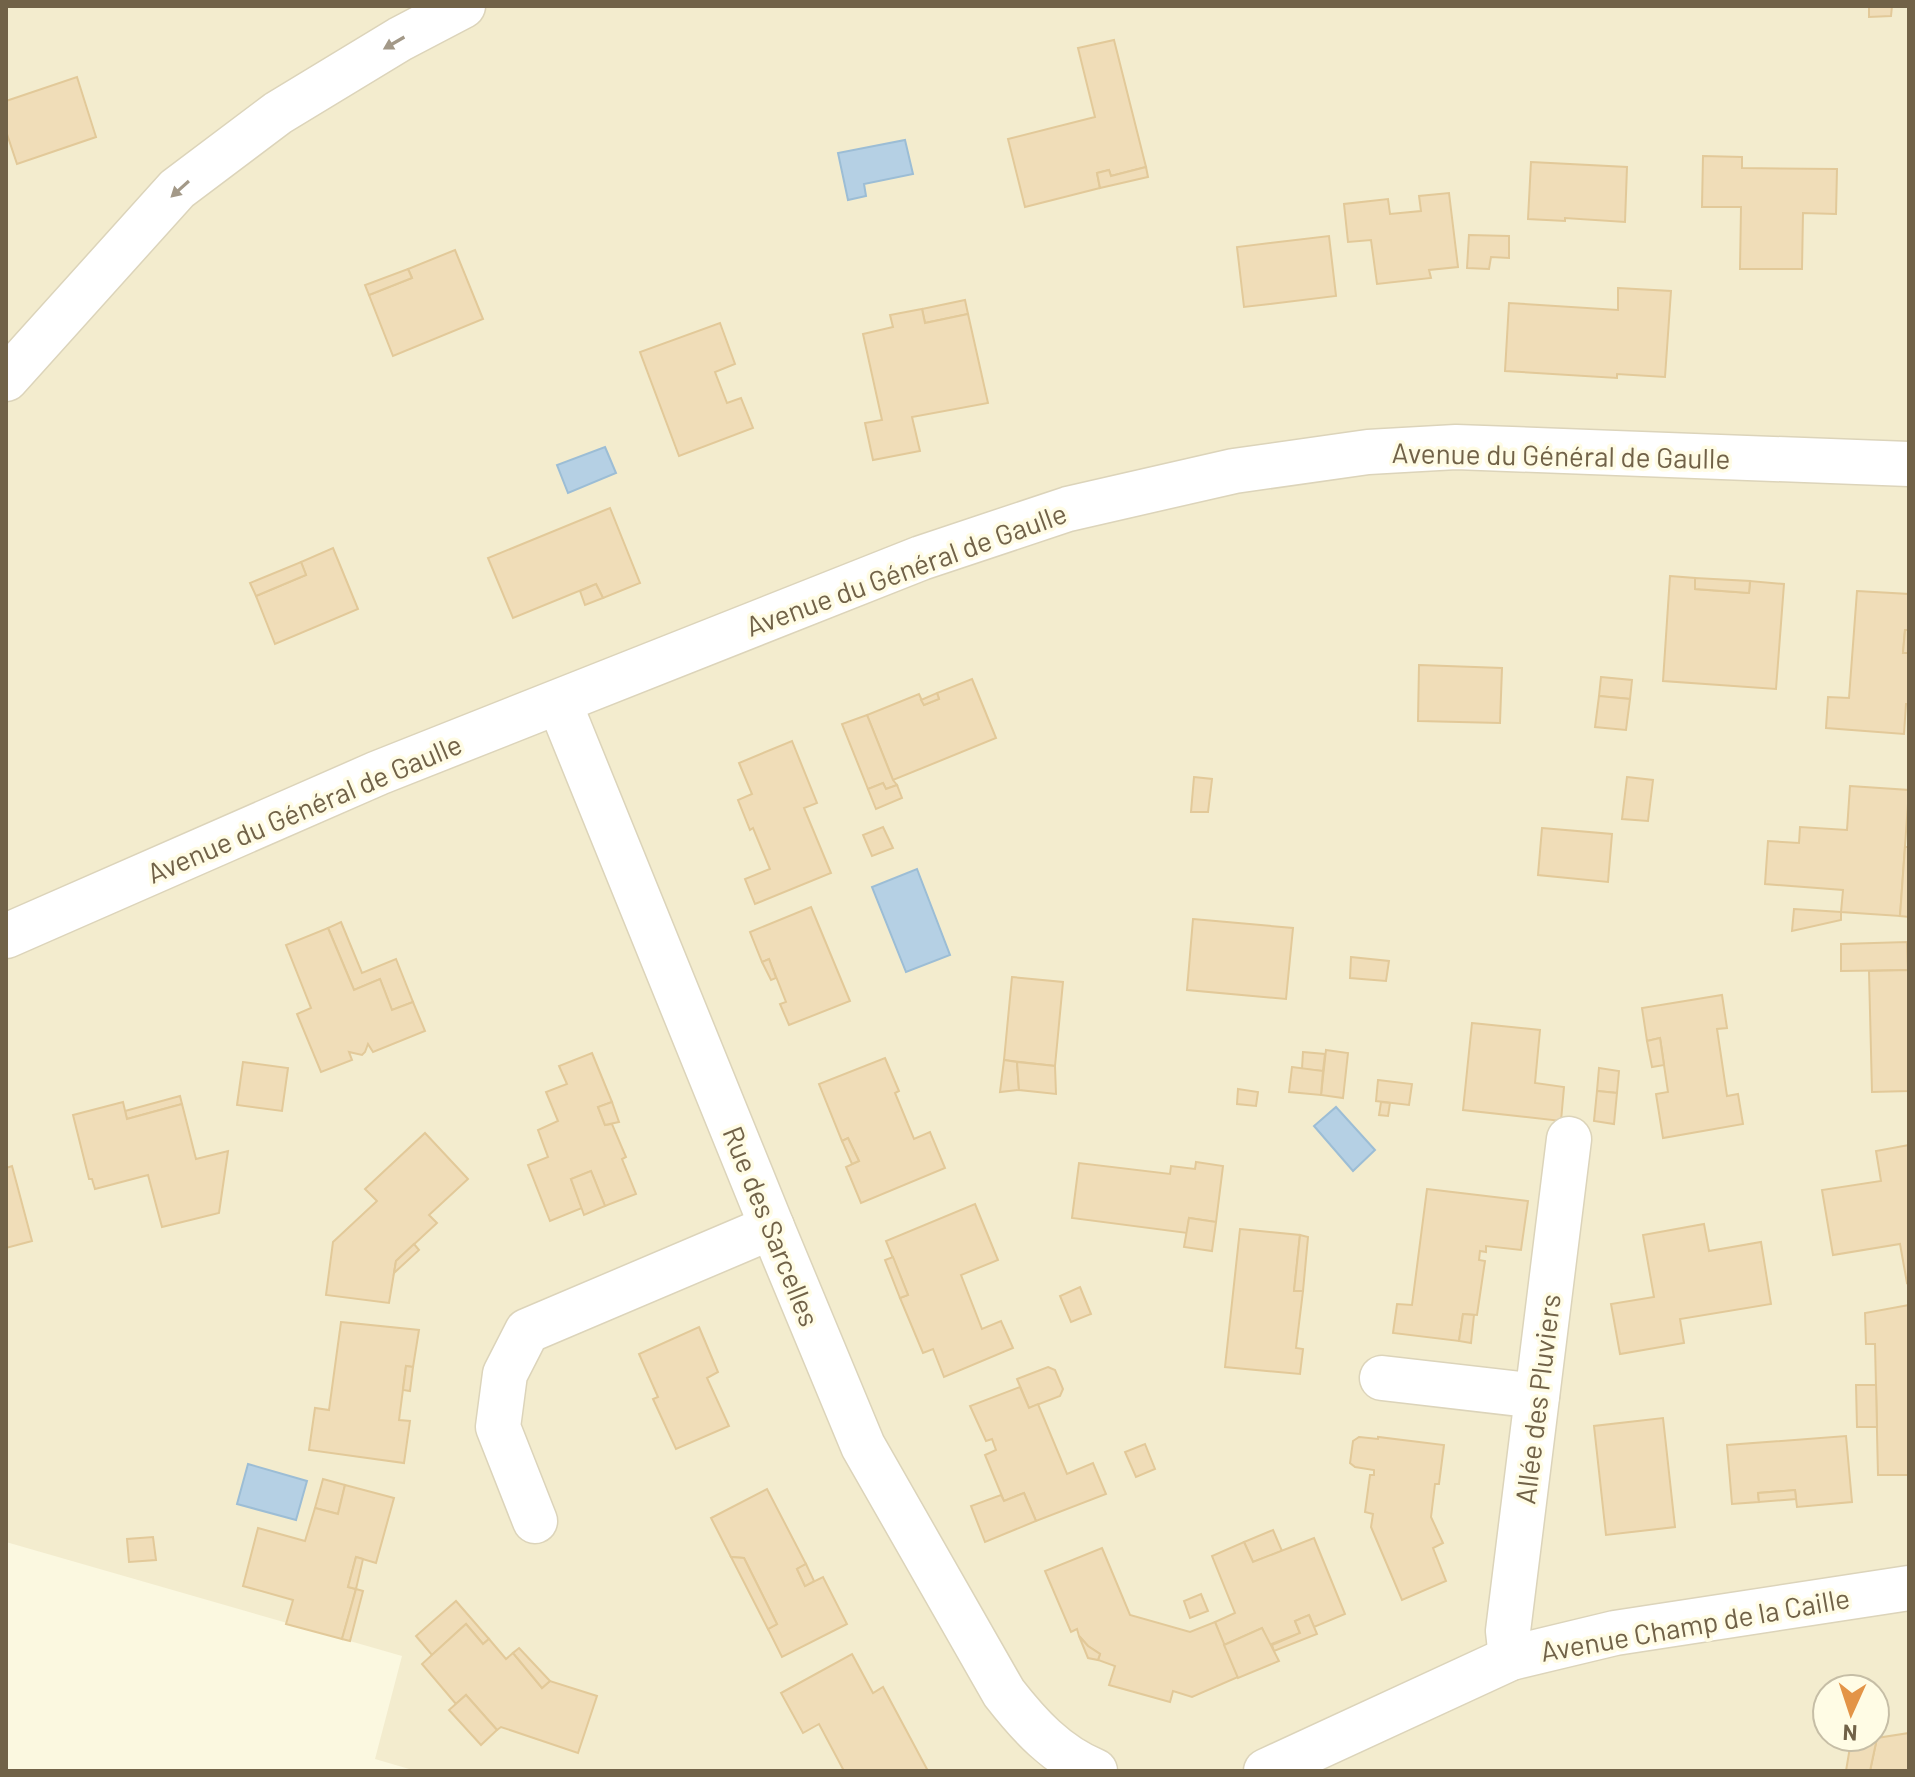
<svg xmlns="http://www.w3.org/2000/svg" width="1915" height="1777" viewBox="0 0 1915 1777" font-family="Barlow,sans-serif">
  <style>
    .residential { fill: #f3ecce; fill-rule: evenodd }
    .water { fill: #b5d0e4; stroke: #9cbdd5; stroke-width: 2 }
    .building { fill: #f0ddb8; stroke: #e2c999; stroke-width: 2 }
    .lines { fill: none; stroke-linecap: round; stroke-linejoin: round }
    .street-casing { stroke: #dcd4ba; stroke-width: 47 }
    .street { stroke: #fff; stroke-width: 44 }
    .oneway { fill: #a39988 }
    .labels { text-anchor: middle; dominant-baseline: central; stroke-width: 7; stroke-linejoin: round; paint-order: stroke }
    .street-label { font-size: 28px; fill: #716248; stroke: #fffce5 }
  </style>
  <rect width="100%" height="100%" fill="#fbf8e0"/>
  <path class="residential" d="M6 6H1909V1771H416L375 1759 402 1656 6 1542ZM1827 1689H1875V1737H1827Z"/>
  <g class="water">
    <path d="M905 140 913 174 864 184 866 196 848 200 838 153Z"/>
    <path d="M605 447 616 473 568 493 557 465Z"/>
    <path d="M917 869 950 955 906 972 872 887Z"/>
    <path d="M1336 1107 1375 1150 1353 1171 1314 1126Z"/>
    <path d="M248 1464 307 1481 296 1520 237 1504Z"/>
  </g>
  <g class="building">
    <path d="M1869 6H1892L1891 16 1869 17Z"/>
    <path d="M1114 40 1146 167 1111 176 1109 170 1097 173 1100 188 1025 207 1008 139 1095 117 1078 48Z"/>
    <path d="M77 77 96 137 17 164 6 131V101Z"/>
    <path d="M1703 156 1742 157V168L1837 169 1836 214 1803 213 1802 269H1740L1741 207H1702Z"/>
    <path d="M1531 162 1627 167 1625 222 1565 218V221L1528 219Z"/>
    <path d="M1146 167 1148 177 1100 188 1097 173 1109 170 1111 176Z"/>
    <path d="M1449 193 1458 267 1429 270 1431 278 1377 284 1371 240 1348 242 1344 204 1388 199 1390 214 1421 211 1419 196Z"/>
    <path d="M1469 235 1509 236V258L1491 257 1489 269 1467 268Z"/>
    <path d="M1329 236 1336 296 1244 307 1237 247Z"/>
    <path d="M455 250 483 319 393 356 369 295 412 278 408 269Z"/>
    <path d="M408 269 412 278 369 295 365 285Z"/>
    <path d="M1618 288 1671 291 1665 377 1617 374V378L1505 371 1509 303 1618 310Z"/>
    <path d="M965 300 968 314 925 323 922 309Z"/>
    <path d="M922 309 925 323 968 314 988 403 912 417 920 451 873 460 865 423 882 420 863 334 893 327 890 315Z"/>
    <path d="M720 323 735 364 715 372 727 403 741 398 753 428 679 456 640 352Z"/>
    <path d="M610 508 640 583 603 598 596 584 513 618 488 558Z"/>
    <path d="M333 548 358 609 275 644 256 596 306 575 301 562Z"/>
    <path d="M301 562 306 575 256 596 250 583Z"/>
    <path d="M1670 576 1695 578V589L1749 593 1750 581 1784 584 1776 689 1663 681Z"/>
    <path d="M1695 578 1750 581 1749 593 1695 589Z"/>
    <path d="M596 584 603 598 585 605 580 591Z"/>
    <path d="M1857 591 1909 594V630H1905L1903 653H1909V704H1906L1904 734 1826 728 1828 697 1849 698Z"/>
    <path d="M1905 630H1909V653H1903Z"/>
    <path d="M1419 665 1502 668 1500 723 1418 721Z"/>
    <path d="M1601 677 1632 680 1630 699 1599 696Z"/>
    <path d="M972 679 996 738 893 780 867 715 919 694 924 705 939 699 937 693Z"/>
    <path d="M937 693 939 699 924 705 921 700Z"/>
    <path d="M1599 696 1630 699 1626 730 1595 727Z"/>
    <path d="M867 715 893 780 897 785 886 789 883 783 868 789 842 724Z"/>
    <path d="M792 741 817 803 804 808 831 873 755 904 745 879 770 869 753 828 750 830 738 800 752 794 739 763Z"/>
    <path d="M1194 777 1212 779 1208 812H1191Z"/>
    <path d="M1627 777 1653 780 1648 821 1622 819Z"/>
    <path d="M883 783 886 789 897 785 902 798 876 809 868 789Z"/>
    <path d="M1850 786 1909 790 1900 916 1841 912 1843 890 1765 884 1768 841 1799 843 1800 827 1847 830Z"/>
    <path d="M883 827 893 848 872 856 863 835Z"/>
    <path d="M1542 828 1612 834 1608 882 1538 875Z"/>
    <path d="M1905 847H1909V917L1900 916Z"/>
    <path d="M811 907 850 1001 789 1025 780 1004 786 1002 769 959 762 962 750 932Z"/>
    <path d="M1794 909 1841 912V920L1792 931Z"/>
    <path d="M1193 919 1293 928 1286 999 1187 990Z"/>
    <path d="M341 922 362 973 396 959 413 1002 392 1010 380 979 354 990 328 928Z"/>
    <path d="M328 928 354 990 380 979 392 1010 413 1002 425 1031 373 1052 368 1044 365 1052 362 1055 349 1052 352 1060 321 1072 297 1014 311 1008 286 945Z"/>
    <path d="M1907 942 1908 970 1841 971V944Z"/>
    <path d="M1351 957 1389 961 1386 981 1350 978Z"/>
    <path d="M769 959 776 978 771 980 762 962Z"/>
    <path d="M1908 970 1909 1091 1872 1092 1869 971Z"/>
    <path d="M1012 977 1063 982 1055 1066 1004 1060Z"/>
    <path d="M1722 995 1727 1028 1717 1029 1727 1096 1738 1094 1743 1124 1663 1138 1656 1094 1668 1092 1660 1038 1647 1041 1642 1008Z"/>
    <path d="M1472 1023 1540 1030 1535 1083 1564 1087 1561 1121 1463 1110Z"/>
    <path d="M1660 1038 1664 1065 1652 1067 1647 1041Z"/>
    <path d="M1326 1050 1348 1053 1343 1098 1321 1095Z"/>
    <path d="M1303 1052 1325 1054 1323 1071 1302 1069Z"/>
    <path d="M592 1053 612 1102 598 1107 605 1125 612 1124 626 1157 622 1159 636 1194 605 1206 591 1171 571 1179 582 1208 550 1221 528 1165 548 1157 538 1130 558 1121 546 1092 567 1084 559 1066Z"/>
    <path d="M885 1058 899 1091 895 1093 914 1139 930 1132 945 1168 861 1203 846 1167 859 1161 848 1138 842 1141 819 1084Z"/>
    <path d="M1004 1060 1017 1062 1019 1090 1000 1092Z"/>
    <path d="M243 1062 288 1068 282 1111 237 1105Z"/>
    <path d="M1017 1062 1055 1066 1056 1094 1019 1090Z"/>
    <path d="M1292 1067 1323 1071 1321 1095 1289 1092Z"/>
    <path d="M1599 1068 1619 1071 1617 1093 1597 1091Z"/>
    <path d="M1378 1080 1412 1084 1409 1105 1376 1101Z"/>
    <path d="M1238 1089 1258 1092 1256 1106 1237 1104Z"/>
    <path d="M1597 1091 1617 1093 1614 1124 1594 1121Z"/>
    <path d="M180 1096 182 1104 127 1119 125 1111Z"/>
    <path d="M123 1102 127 1119 182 1104 196 1159 228 1151 219 1213 162 1227 148 1175 95 1189 92 1179H89L73 1115Z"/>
    <path d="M612 1102 619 1122 605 1125 598 1107Z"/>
    <path d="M1381 1102 1390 1103 1388 1116 1379 1115Z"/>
    <path d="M425 1133 468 1179 429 1215 437 1223 396 1261 389 1303 326 1295 333 1242 377 1201 365 1189Z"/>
    <path d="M848 1138 859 1161 852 1164 842 1141Z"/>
    <path d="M1909 1145V1282L1907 1283 1900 1244 1833 1255 1822 1190 1881 1181 1876 1151Z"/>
    <path d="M1196 1162 1223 1166 1216 1222 1189 1218 1187 1233 1072 1218 1079 1163 1170 1174 1171 1166 1195 1169Z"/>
    <path d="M12 1166 32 1241 6 1248V1168Z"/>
    <path d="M591 1171 605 1206 584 1215 571 1179Z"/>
    <path d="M1427 1189 1528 1201 1521 1250 1486 1246V1252L1480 1251 1479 1260 1485 1261 1477 1315 1463 1314 1459 1341 1393 1333 1397 1304 1412 1305Z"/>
    <path d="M975 1204 998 1260 961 1275 982 1329 1001 1321 1013 1348 944 1377 933 1349 923 1353 900 1298 908 1295 886 1241Z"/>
    <path d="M1189 1218 1216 1222 1212 1251 1184 1247Z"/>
    <path d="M1704 1224 1709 1251 1761 1242 1771 1304 1680 1319 1684 1343 1620 1354 1611 1304 1654 1297 1643 1235Z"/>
    <path d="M1240 1229 1300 1235 1294 1291H1303L1296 1348 1303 1349 1300 1374 1225 1367Z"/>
    <path d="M1300 1235 1308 1237 1303 1291H1294Z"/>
    <path d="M414 1244 419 1250 394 1273 396 1261Z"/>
    <path d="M893 1257 908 1295 900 1298 885 1260Z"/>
    <path d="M1080 1287 1091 1314 1071 1322 1060 1296Z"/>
    <path d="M1909 1305V1475H1878L1875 1344H1866L1865 1313Z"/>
    <path d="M1463 1314 1474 1315 1471 1343 1459 1341Z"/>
    <path d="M341 1322 419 1330 413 1367 406 1366 399 1420 410 1421 404 1463 309 1450 315 1408 329 1410Z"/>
    <path d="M699 1327 718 1372 707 1378 729 1426 676 1449 653 1399 658 1397 639 1354Z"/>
    <path d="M406 1366 413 1367 410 1391 403 1390Z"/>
    <path d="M1048 1367 1055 1370 1063 1389 1060 1396 1029 1408 1017 1379Z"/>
    <path d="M1856 1385H1876L1877 1427H1857Z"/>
    <path d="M1020 1387 1029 1408 1038 1404 1067 1474 1093 1463 1106 1494 1036 1521 1024 1493 1004 1501 985 1455 996 1450 992 1439 986 1441 970 1406Z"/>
    <path d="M1663 1418 1675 1527 1606 1535 1594 1426Z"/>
    <path d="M1846 1436 1852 1502 1797 1507 1795 1490 1758 1493 1759 1502 1732 1504 1727 1445Z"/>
    <path d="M1359 1437 1378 1439V1437L1444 1445 1439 1484H1435L1431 1517 1443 1543 1433 1548 1446 1581 1402 1600 1371 1527 1373 1514 1365 1512 1370 1475H1374V1470L1355 1467 1350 1463 1353 1441Z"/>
    <path d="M1145 1444 1155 1469 1136 1477 1125 1452Z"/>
    <path d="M323 1479 345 1485 338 1514 315 1508Z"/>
    <path d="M345 1485 394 1498 376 1563 356 1557 348 1587 356 1589 342 1639 286 1624 293 1600 243 1586 258 1528 305 1541 315 1508 338 1514Z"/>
    <path d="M767 1489 806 1564 797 1569 805 1586 823 1577 847 1624 782 1657 768 1629 777 1624 744 1558 731 1557 711 1518Z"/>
    <path d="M1795 1490 1796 1499 1759 1502 1758 1493Z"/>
    <path d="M1024 1493 1036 1521 985 1542 971 1506 1001 1495 1004 1501Z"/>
    <path d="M1273 1530 1282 1551 1253 1562 1244 1542Z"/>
    <path d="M153 1537 156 1560 129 1562 127 1539Z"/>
    <path d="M1314 1538 1345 1614 1314 1627 1309 1615 1295 1621 1300 1633 1269 1645 1262 1628 1224 1645 1215 1622 1235 1613 1212 1556 1244 1542 1253 1562Z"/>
    <path d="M1102 1548 1130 1615 1190 1632 1215 1622 1238 1677 1192 1697 1173 1691 1170 1702 1109 1685 1115 1666 1098 1660 1100 1654 1088 1646 1079 1636 1077 1629 1071 1632 1045 1571Z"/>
    <path d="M356 1557 363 1559 356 1589 348 1587Z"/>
    <path d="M731 1557 744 1558 777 1624 768 1629Z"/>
    <path d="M806 1564 814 1581 805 1586 797 1569Z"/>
    <path d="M356 1589 363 1591 350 1641 342 1639Z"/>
    <path d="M1201 1594 1208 1611 1190 1618 1184 1601Z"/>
    <path d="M456 1601 489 1639 483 1644 466 1624 432 1655 416 1636Z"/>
    <path d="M1309 1615 1317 1634 1274 1651 1272 1645 1300 1633 1295 1621Z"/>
    <path d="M466 1624 483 1644 489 1639 506 1659 513 1653 542 1688 550 1681 597 1696 578 1753 501 1727 497 1730 466 1695 456 1704 422 1664Z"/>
    <path d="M1262 1628 1279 1661 1238 1678 1224 1645Z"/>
    <path d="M1079 1636 1088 1646 1100 1654 1098 1660 1088 1658Z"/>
    <path d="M519 1648 550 1681 542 1688 513 1653Z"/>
    <path d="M852 1654 873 1693 883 1687 928 1771H844L819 1724 803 1733 781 1693Z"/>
    <path d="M466 1695 497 1730 481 1745 449 1710Z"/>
    <path d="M1909 1733V1771H1870L1877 1738Z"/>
    <path d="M1877 1738 1870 1771H1846L1851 1741Z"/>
  </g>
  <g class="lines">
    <g class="street-casing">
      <g id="street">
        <path d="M6 379 177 189 278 113 400 39 463 6"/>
        <path d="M559 702 772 1227 863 1446 1004 1693C1029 1725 1056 1755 1095 1771"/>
        <path d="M6 936 378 773 921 558 1068 509 1234 471 1368 452 1456 447 1909 464"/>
        <path d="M1382 1378 1537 1396"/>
        <path d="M535 1521 498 1427 505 1374 527 1331 772 1227"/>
        <path d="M1511 1658 1508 1631 1569 1139"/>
        <path d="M1266 1771 1511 1658 1615 1633 1909 1588"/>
      </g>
    </g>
    <use href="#street" class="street"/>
  </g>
  <defs><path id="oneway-solid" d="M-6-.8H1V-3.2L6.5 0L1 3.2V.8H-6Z" transform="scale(2)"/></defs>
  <g class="oneway">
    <use href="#oneway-solid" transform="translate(394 43) rotate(150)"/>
    <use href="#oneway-solid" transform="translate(180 189) rotate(138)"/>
  </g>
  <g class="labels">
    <g class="street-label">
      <text transform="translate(1561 455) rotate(1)">Avenue du Général de Gaulle</text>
      <text transform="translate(906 569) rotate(-20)">Avenue du Général de Gaulle</text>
      <text transform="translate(304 808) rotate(-23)">Avenue du Général de Gaulle</text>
      <text transform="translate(772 1226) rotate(68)">Rue des Sarcelles</text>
      <text transform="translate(1537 1399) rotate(-83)">Allée des Pluviers</text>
      <text transform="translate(1695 1624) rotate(-10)">Avenue Champ de la Caille</text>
    </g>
  </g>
  <rect width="1915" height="1777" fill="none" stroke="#716248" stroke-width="16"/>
  <g transform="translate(1851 1713) rotate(183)"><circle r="38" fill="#fffce5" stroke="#c6bea6" stroke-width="2"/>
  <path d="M0-6L14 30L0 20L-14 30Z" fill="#e39447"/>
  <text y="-12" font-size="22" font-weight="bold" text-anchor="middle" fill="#716248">N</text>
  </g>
</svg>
